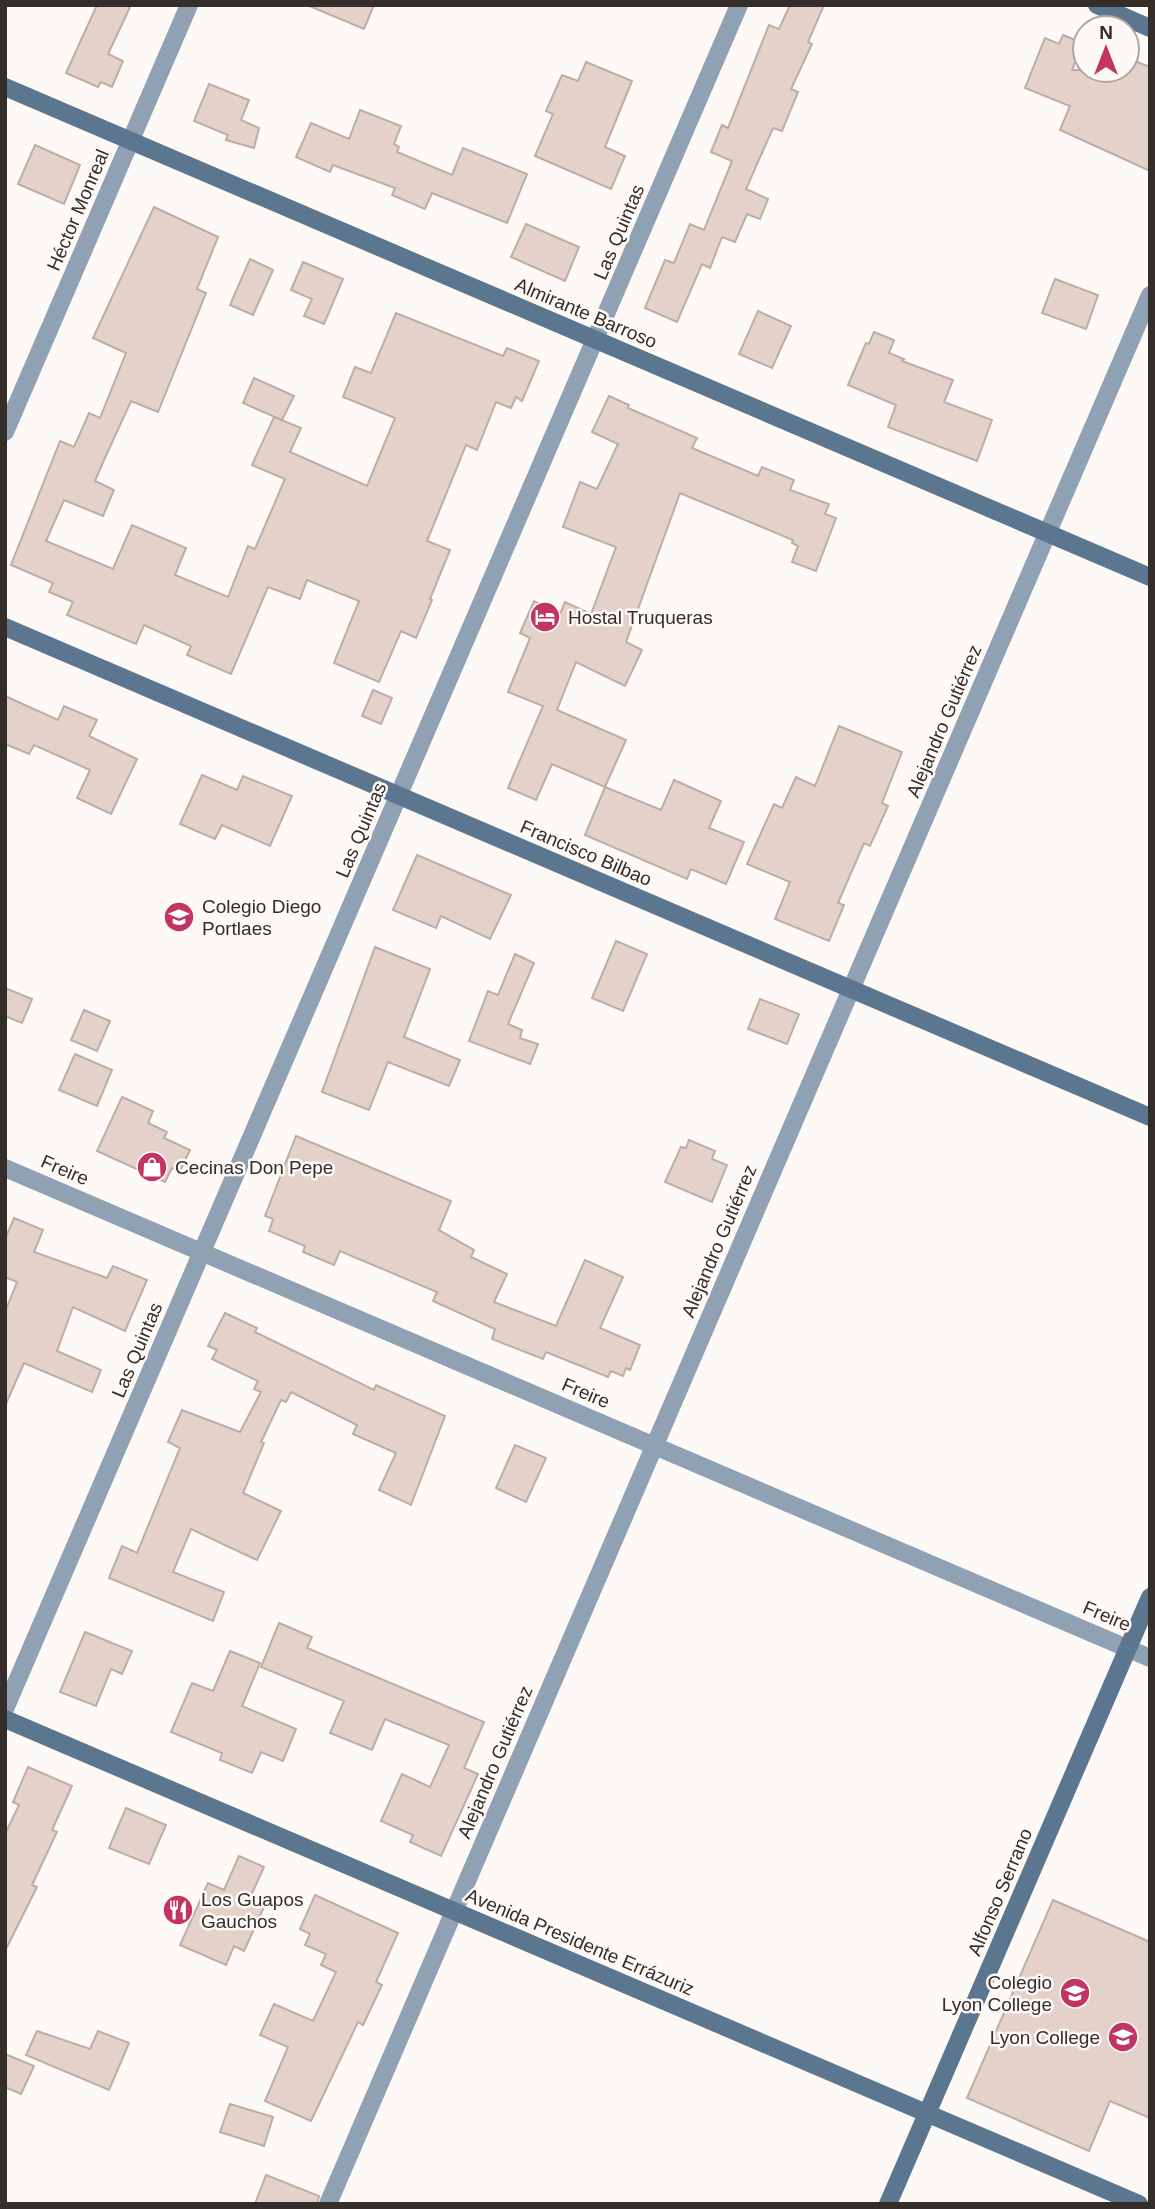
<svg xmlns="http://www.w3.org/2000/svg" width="1155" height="2209" viewBox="0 0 1155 2209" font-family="Helvetica,sans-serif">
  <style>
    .building { fill: #e4d2ca; stroke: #beada5; stroke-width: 2 }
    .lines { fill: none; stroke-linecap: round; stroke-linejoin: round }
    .street { stroke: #8fa1b3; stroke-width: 18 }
    .secondary { stroke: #5c7690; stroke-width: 18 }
    .labels { text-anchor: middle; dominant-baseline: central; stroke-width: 5; stroke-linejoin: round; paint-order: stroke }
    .street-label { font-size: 19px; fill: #342d2a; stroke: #fdf9f7 }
    .poi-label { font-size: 19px; fill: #342d2a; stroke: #fdf9f7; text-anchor: start }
  </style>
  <rect width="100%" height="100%" fill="#fdf9f7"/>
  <g class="building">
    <path d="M97 5H131L108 54 123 61 112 87 101 82 98 87 66 73Z"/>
    <path d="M307 5H374L364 29Z"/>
    <path d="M790 5H824L808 42 812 44 791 89 798 92 782 131 773 128 746 189 768 199 760 219 747 214 735 242 722 237 710 268 702 264 677 322 645 308 665 260 674 263 690 224 704 230 732 161 711 152 722 125 728 128 769 25 779 29Z"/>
    <path d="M1063 35 1083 43 1072 70H1127V58L1150 67V171L1060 130 1070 106 1025 88 1045 38 1059 44Z"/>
    <path d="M586 62 632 81 605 147 625 156 611 189 535 156 553 114 546 111 562 75 578 81Z"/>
    <path d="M209 84 249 100 241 120 259 128 254 148 226 140 228 135 194 121Z"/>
    <path d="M360 110 401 126 394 144 399 147 397 152 452 175 463 148 527 174 507 223 432 193 425 209 392 195 395 188 333 165 330 172 296 157 311 123 349 139Z"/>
    <path d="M35 145 80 165 64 204 18 184Z"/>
    <path d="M154 207 218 237 197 289 206 293 158 412 131 401 104 460 95 481 114 490 103 516 64 500 46 541 113 569 132 525 186 548 175 575 228 597 248 546 255 549 285 479 252 465 274 417 301 428 290 452 367 486 395 418 343 397 355 367 371 373 396 313 503 356 507 348 539 361 522 401 516 397 511 408 496 402 477 450 466 445 427 541 450 550 430 599 432 600 416 638 401 631 379 682 334 663 359 601 307 580 300 599 268 587 231 674 187 655 191 646 144 625 136 644 67 615 73 602 49 592 53 583 11 565 60 441 74 447 89 413 100 418 126 353 93 338Z"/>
    <path d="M526 224 579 247 565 281 511 257Z"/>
    <path d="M250 259 273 270 253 315 230 305Z"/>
    <path d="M303 262 343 279 324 324 304 316 312 299 291 290Z"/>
    <path d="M1055 279 1098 295 1086 329 1042 313Z"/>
    <path d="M758 311 791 326 772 368 739 354Z"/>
    <path d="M874 332 894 340 889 353 904 359 902 361 953 380 944 402 992 420 977 461 888 427 896 405 848 385 866 343 869 344Z"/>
    <path d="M254 378 294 396 282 420 243 403Z"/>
    <path d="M609 396 629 405 628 408 697 438 692 448 758 476 762 467 794 480 790 490 829 504 825 514 836 518 816 571 792 562 798 546 792 543 793 540 680 493 626 642 642 650 625 686 576 662 557 710 626 740 605 787 552 764 536 800 508 788 543 706 508 692 530 638 520 633 534 601 560 614 565 602 591 614 616 547 563 527 580 482 597 489 618 444 592 432Z"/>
    <path d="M373 690 392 698 381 724 362 716Z"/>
    <path d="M5 696 58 720 64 706 97 720 89 736 137 759 111 814 77 798 90 770 34 745 29 754 5 744Z"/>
    <path d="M839 726 902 752 882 803 888 806 870 846 864 843 838 903 844 905 829 941 775 919 790 882 747 864 774 804 782 808 796 777 815 786Z"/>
    <path d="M202 775 237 790 243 776 292 796 270 846 222 825 215 839 180 824Z"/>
    <path d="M674 780 721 801 709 828 744 842 726 884 691 869 687 879 585 835 605 787 661 810Z"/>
    <path d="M417 855 511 895 490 939 441 916 436 928 393 910Z"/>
    <path d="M616 941 647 954 623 1011 592 998Z"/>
    <path d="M375 947 430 969 404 1037 460 1060 449 1086 388 1062 369 1110 322 1092Z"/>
    <path d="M515 954 534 963 508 1024 522 1030 520 1038 538 1044 530 1064 469 1041 488 991 498 995Z"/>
    <path d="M5 988 32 999 22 1023 5 1016Z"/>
    <path d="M760 999 799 1014 787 1044 748 1029Z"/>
    <path d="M84 1010 110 1021 97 1051 71 1040Z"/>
    <path d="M75 1054 112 1070 97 1106 59 1090Z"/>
    <path d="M122 1097 153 1111 148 1123 167 1132 164 1138 190 1150 180 1171 172 1168 165 1182 97 1151Z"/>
    <path d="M296 1136 451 1201 439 1230 474 1250 471 1257 507 1274 494 1302 556 1326 585 1260 623 1277 600 1328 640 1345 630 1370 626 1368 623 1376 611 1371 608 1377 546 1352 543 1359 492 1339 495 1329 433 1301 437 1292 340 1251 334 1265 303 1252 305 1246 269 1231 273 1219 265 1216Z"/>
    <path d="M689 1140 715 1151 712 1159 727 1165 712 1202 665 1182 681 1147 686 1148Z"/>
    <path d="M14 1218 43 1230 34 1252 107 1278 113 1266 147 1280 125 1331 73 1307 57 1351 101 1370 92 1392 24 1363 5 1406V1312L17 1282 5 1277V1239Z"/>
    <path d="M225 1313 257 1328 255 1332 374 1390 376 1385 445 1416 411 1505 379 1490 396 1453 353 1434 357 1425 291 1392 286 1402 281 1400 261 1442 264 1443 243 1493 281 1511 257 1560 191 1529 173 1572 224 1592 213 1621 109 1578 122 1546 137 1553 180 1448 168 1442 182 1410 240 1432 261 1392 254 1389 258 1381 212 1359 217 1350 208 1346Z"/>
    <path d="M515 1445 546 1458 526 1502 496 1488Z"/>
    <path d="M279 1623 312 1637 307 1648 484 1722 464 1768 478 1774 441 1856 410 1842 413 1835 381 1821 402 1774 430 1787 449 1745 385 1719 372 1750 330 1733 344 1701 261 1667Z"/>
    <path d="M85 1632 132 1651 122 1674 111 1669 96 1706 60 1692Z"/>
    <path d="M230 1651 260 1663 242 1706 296 1729 283 1761 261 1752 252 1773 220 1760 222 1753 171 1732 192 1683 213 1691Z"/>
    <path d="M28 1767 72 1786 52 1830 57 1832 32 1885 37 1887 5 1951V1834L19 1805 13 1802Z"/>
    <path d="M126 1808 166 1825 149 1864 109 1848Z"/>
    <path d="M239 1856 264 1867 249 1900 264 1907 244 1951 234 1946 226 1965 180 1945 208 1883 224 1890Z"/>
    <path d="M315 1895 398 1933 376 1982 382 1985 363 2025 358 2022 311 2121 265 2101 288 2047 260 2035 274 2004 313 2021 336 1972 321 1965 326 1954 305 1945 310 1934 300 1929Z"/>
    <path d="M1053 1900 1150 1942V2118L1110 2101 1089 2151 967 2098Z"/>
    <path d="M37 2031 90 2049 98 2031 129 2043 109 2090 26 2055Z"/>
    <path d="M5 2054 34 2066 21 2094 5 2087Z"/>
    <path d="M230 2104 273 2117 264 2146 220 2132Z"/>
    <path d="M266 2175 319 2196 317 2204H255Z"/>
  </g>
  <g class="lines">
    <g class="street">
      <path d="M5 432 189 5"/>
      <path d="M5 1168 1150 1658"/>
      <path d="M5 1709 739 5"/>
      <path d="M328 2204 1150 295"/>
    </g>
    <g class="secondary">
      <path d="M1097 5 1150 28"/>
      <path d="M5 87 1150 577"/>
      <path d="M5 627 1150 1117"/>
      <path d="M5 1719 1139 2204"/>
      <path d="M888 2204 1150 1597"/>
    </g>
  </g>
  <defs>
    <g id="hotel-disc" transform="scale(1.575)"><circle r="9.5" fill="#c23462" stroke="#fdf9f7"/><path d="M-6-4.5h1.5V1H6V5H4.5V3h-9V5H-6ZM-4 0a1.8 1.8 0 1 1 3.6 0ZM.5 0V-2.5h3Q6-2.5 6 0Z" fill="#fff"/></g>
    <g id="school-disc" transform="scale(1.575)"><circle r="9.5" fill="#c23462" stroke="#fdf9f7"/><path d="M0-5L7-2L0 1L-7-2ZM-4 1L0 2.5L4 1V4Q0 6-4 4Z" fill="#fff"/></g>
    <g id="shop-disc" transform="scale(1.575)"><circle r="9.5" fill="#c23462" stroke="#fdf9f7"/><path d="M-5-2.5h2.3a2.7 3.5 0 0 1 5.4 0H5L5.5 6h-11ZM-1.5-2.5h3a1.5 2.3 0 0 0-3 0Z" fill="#fff"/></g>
    <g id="restaurant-disc" transform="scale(1.575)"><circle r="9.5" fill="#c23462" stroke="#fdf9f7"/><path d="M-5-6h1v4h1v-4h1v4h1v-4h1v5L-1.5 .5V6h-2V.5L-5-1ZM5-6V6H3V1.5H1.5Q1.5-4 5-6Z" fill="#fff"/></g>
  </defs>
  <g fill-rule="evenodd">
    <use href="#hotel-disc" x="545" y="617"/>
    <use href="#school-disc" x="179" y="917"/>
    <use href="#shop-disc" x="152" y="1167"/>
    <use href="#restaurant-disc" x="178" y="1910"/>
    <use href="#school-disc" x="1075" y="1993"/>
    <use href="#school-disc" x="1123" y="2037"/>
  </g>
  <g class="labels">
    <g class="street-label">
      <text transform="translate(78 210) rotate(-67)">Héctor Monreal</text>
      <text transform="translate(619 232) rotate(-67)">Las Quintas</text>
      <text transform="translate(586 313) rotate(23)">Almirante Barroso</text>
      <text transform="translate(944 721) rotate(-67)">Alejandro Gutiérrez</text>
      <text transform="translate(361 830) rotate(-67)">Las Quintas</text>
      <text transform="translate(586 853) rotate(23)">Francisco Bilbao</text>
      <text transform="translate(65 1170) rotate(23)">Freire</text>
      <text transform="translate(719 1241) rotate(-67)">Alejandro Gutiérrez</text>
      <text transform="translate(137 1350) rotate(-67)">Las Quintas</text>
      <text transform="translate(586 1393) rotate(23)">Freire</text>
      <text transform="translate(1107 1616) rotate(23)">Freire</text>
      <text transform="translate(495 1762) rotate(-67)">Alejandro Gutiérrez</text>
      <text transform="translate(1000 1892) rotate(-67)">Alfonso Serrano</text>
      <text transform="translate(580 1942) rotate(23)">Avenida Presidente Errázuriz</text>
    </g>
    <g class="poi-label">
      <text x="568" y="617">Hostal Truqueras</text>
      <text x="202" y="906">Colegio Diego<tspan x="202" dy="22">Portlaes</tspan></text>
      <text x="175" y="1167">Cecinas Don Pepe</text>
      <text x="201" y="1899">Los Guapos<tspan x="201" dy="22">Gauchos</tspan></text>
      <text x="1052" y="1982" text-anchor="end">Colegio<tspan x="1052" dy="22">Lyon College</tspan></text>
      <text x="1100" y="2037" text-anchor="end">Lyon College</text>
    </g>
  </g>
  <rect width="1155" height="2209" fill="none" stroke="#342d2a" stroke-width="14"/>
  <g transform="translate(1106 49)"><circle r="33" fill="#fdf9f7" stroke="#ada7a5" stroke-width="2"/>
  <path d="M0-5L12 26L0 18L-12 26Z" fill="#c23462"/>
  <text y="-10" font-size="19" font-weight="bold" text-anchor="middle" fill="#342d2a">N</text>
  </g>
</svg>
